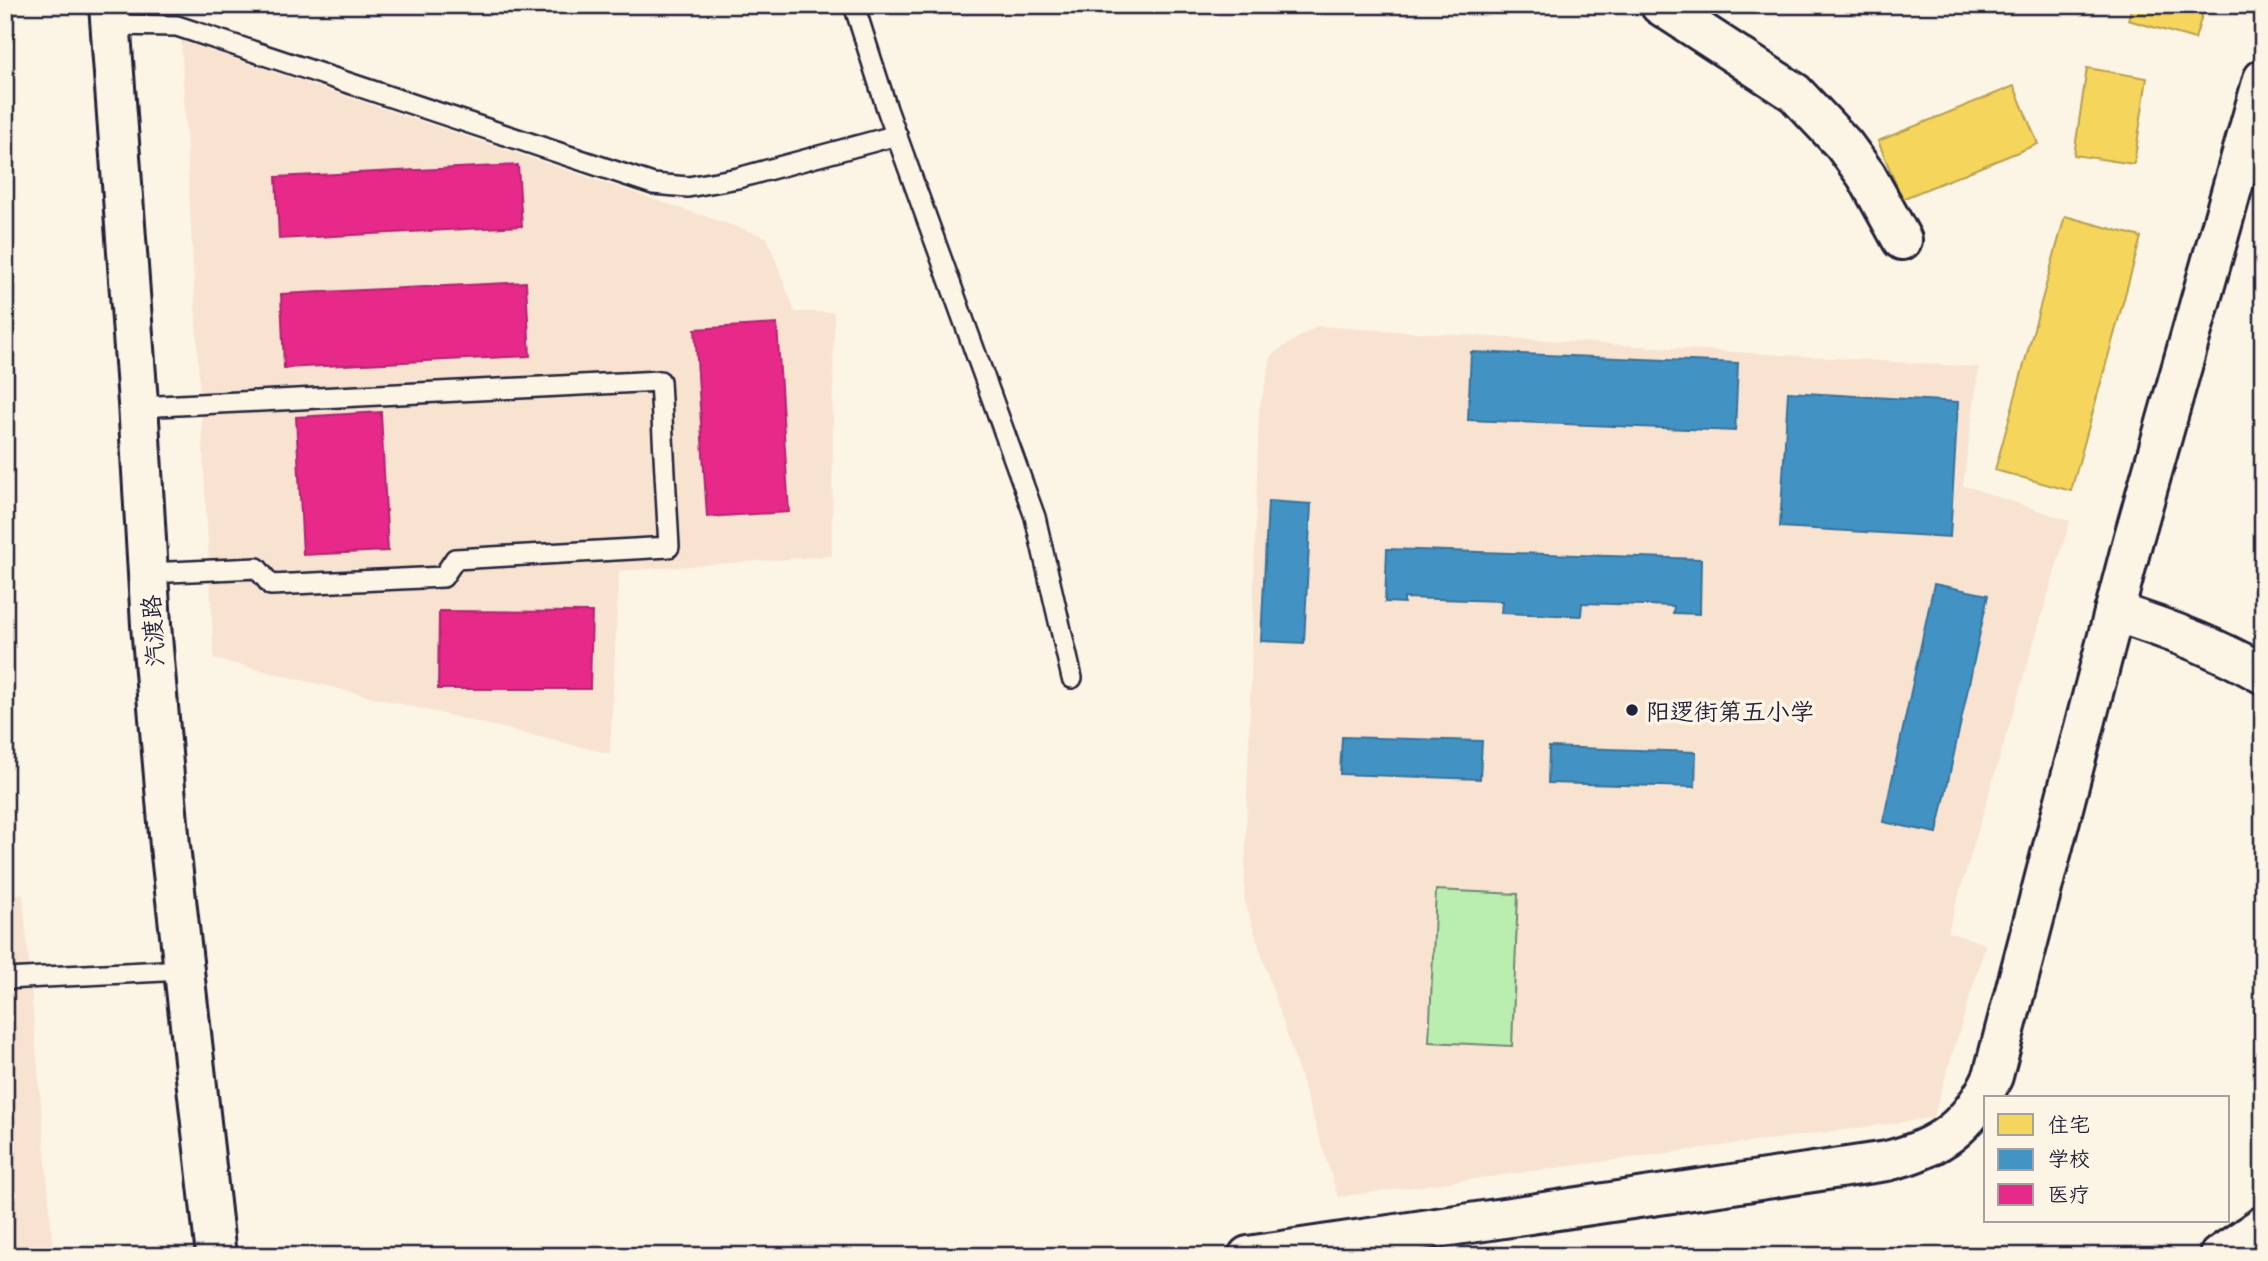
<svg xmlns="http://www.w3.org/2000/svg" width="2268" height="1261" viewBox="0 0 2268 1261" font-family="Mali,'LXGW WenKai TC',sans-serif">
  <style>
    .built { fill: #f8e3d1 }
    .green { fill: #baeeaf; stroke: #6e8875; stroke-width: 2 }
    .homes { fill: #f6d55c; stroke: #b69f52; stroke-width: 2 }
    .schools { fill: #4393c3; stroke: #39719a; stroke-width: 2 }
    .health { fill: #e7298a; stroke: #ac2772; stroke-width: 2 }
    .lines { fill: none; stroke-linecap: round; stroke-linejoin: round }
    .service-casing { stroke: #22223b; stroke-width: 24 }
    .minor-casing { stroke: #22223b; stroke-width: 44 }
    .tertiary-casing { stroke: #22223b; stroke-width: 44 }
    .motorway-casing { stroke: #22223b; stroke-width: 44 }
    .service { stroke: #fcf5e5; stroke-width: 19 }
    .minor { stroke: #fcf5e5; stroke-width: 38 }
    .tertiary { stroke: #fcf5e5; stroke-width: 38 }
    .motorway { stroke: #fcf5e5; stroke-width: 38 }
    .poi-dot { fill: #22223b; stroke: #fcf5e5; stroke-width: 2.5 }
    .labels { text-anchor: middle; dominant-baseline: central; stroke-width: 7; stroke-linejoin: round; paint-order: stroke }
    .street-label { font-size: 24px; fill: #22223b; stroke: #fcf5e5 }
    .poi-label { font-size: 24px; fill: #22223b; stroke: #fcf5e5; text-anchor: start }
  </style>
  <rect width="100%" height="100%" fill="#fcf5e5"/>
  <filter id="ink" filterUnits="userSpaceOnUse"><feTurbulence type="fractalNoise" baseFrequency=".0143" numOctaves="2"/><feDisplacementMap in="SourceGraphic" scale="14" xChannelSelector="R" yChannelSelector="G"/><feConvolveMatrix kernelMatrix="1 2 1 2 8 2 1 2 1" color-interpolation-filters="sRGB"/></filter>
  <g filter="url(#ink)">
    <g class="built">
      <path d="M181 41 767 237 795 312H834L832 556 619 571 610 754 214 659Z"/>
      <path d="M1317 326 1979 367 1963 485 2070 521 1948 932 1986 944 1933 1118 1338 1197 1244 899 1259 410 1272 354Z"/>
      <path d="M23 894 54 1256H5V895Z"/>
    </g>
    <path class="green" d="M1436 890 1518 894 1512 1046 1429 1042Z"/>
    <g class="homes">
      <path d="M2132 5H2205L2195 39 2128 20Z"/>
      <path d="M2087 68 2147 78 2134 164 2074 155Z"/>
      <path d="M2014 86 2038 144 1902 199 1878 141Z"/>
      <path d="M2065 216 2141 237 2071 491 1995 470Z"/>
    </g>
    <g class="schools">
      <path d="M1471 352 1738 363 1735 431 1468 420Z"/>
      <path d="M1788 392 1958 402 1950 537 1780 527Z"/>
      <path d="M1268 501 1311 504 1304 643 1261 641Z"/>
      <path d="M1387 549 1701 559 1700 614 1673 613 1674 606 1582 603 1581 616 1501 613 1502 601 1404 598V603L1385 602Z"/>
      <path d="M1934 584 1988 595 1937 833 1883 822Z"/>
      <path d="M1342 737 1482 741 1480 779 1340 774Z"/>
      <path d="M1549 747 1696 752 1695 787 1548 783Z"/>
    </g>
    <g class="health">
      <path d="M518 165 522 226 279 239 276 177Z"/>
      <path d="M526 282 530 356 284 368 281 294Z"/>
      <path d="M777 324 789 512 707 517 695 329Z"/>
      <path d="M381 412 388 551 303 555 296 417Z"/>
      <path d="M439 611 592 612 590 689H438Z"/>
    </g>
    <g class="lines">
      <g class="service-casing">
        <g id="service">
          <path d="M854 5 887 109 1035 517 1072 678"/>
          <path d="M110 25 177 26 653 184 688 187 738 178 897 135"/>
          <path d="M138 407 660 381 669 547 455 559 443 577 271 585 257 568 148 573"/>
          <path d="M5 979 184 970"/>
        </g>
      </g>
      <g class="minor-casing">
        <g id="minor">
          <path d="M1660 5 1795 93 1844 145 1866 175 1902 240"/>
          <path d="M2114 612C2166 628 2216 647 2263 674"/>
          <path d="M1248 1256 1887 1161C1940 1148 1970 1126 1993 1076L2133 540 2263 79"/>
        </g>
      </g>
      <g class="tertiary-casing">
        <path id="tertiary" d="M109 5 138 403 151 625 170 846 216 1256"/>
      </g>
      <g class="motorway-casing">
        <path id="motorway" d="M2219 1256 2263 1226"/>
      </g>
      <use href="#service" class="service"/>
      <use href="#minor" class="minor"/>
      <use href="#tertiary" class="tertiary"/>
      <use href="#motorway" class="motorway"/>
    </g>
  </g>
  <circle class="poi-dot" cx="1632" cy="710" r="7"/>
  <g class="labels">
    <g class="street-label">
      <text transform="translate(152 631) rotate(-94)">汽渡路</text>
    </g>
    <g class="poi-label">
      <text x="1646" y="710">阳逻街第五小学</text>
    </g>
  </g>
  <rect width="2268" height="1261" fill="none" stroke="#fcf5e5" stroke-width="28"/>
  <rect x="14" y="14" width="2240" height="1233" fill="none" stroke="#22223b" stroke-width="2.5" filter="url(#ink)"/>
  <rect x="1984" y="1096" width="245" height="126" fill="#fcf5e5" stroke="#a5a1a1" stroke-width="2"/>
  <rect x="1998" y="1114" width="35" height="21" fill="#f6d55c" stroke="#a5a1a1" stroke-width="2"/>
  <text x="2048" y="1132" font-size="21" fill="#22223b">住宅</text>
  <rect x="1998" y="1149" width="35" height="21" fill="#4393c3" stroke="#a5a1a1" stroke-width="2"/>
  <text x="2048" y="1166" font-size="21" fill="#22223b">学校</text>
  <rect x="1998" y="1184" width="35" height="21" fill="#e7298a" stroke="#a5a1a1" stroke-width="2"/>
  <text x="2048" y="1202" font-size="21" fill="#22223b">医疗</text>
</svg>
